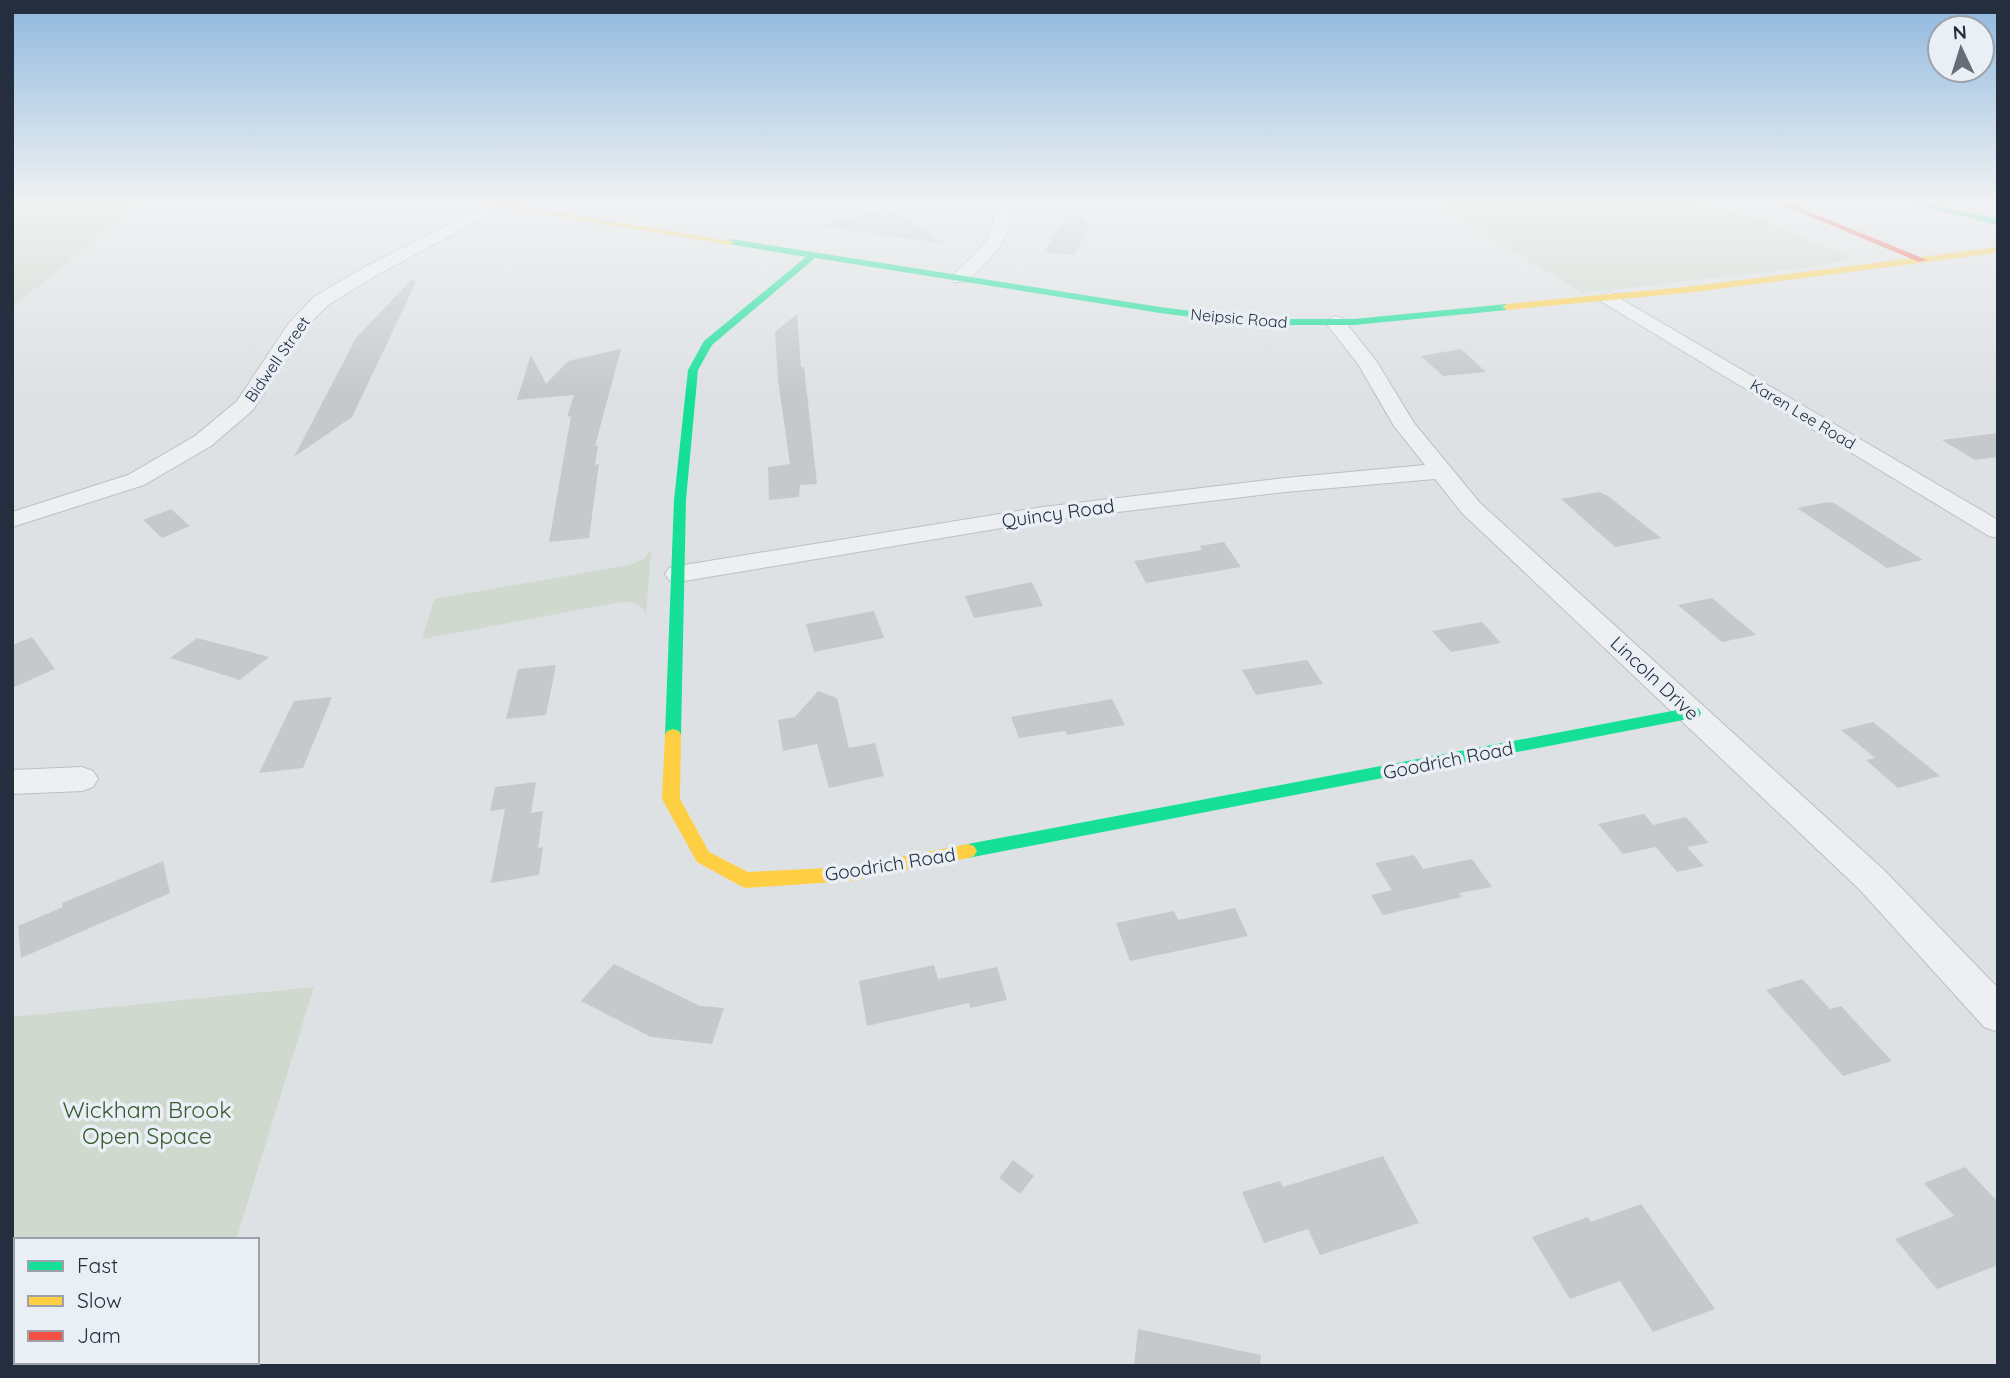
<svg xmlns="http://www.w3.org/2000/svg" width="2010" height="1378" viewBox="0 0 2010 1378" font-family="Quicksand,sans-serif">
  <style>
    .green { fill: #cfd9cd }
    .building { fill: #c6c9cc }
    .lines { fill: none; stroke-linecap: round; stroke-linejoin: round }
    .street-casing { stroke: #bcbfc2; stroke-width: 2 }
    .street { fill: #edeff1; fill-rule: evenodd }
    .fast { fill: #16e098; fill-rule: evenodd }
    .slow { fill: #ffcf43; fill-rule: evenodd }
    .jam { fill: #f24e42; fill-rule: evenodd }
    .labels { text-anchor: middle; dominant-baseline: central; stroke-width: 7; stroke-linejoin: round; paint-order: stroke }
    .far-street-label { font-size: 16px; fill: #242e3e; stroke: #eaeff5 }
    .street-label { font-size: 19px; fill: #242e3e; stroke: #eaeff5 }
    .near-park-label { font-size: 23px; fill: #395b30; stroke: #eaeff5 }
  </style>
  <rect width="100%" height="100%" fill="#dee1e4"/>
  <g class="green">
    <path d="M12 203H134L81 252 12 307Z"/>
    <path d="M1437 203H1702L1765 221 1853 259 1803 268 1582 293Z"/>
    <path d="M651 550 646 615C642 603 632 602 621 602L422 639 434 599 630 565 644 559Z"/>
    <path d="M314 987 236 1240H16V1362H48L34 1366H12V1017Z"/>
  </g>
  <g class="building">
    <path d="M1074 203 1090 227 1074 255 1044 252Z"/>
    <path d="M888 208 946 244 819 226V225Z"/>
    <path d="M412 279 416 282 352 417 294 457 356 338Z"/>
    <path d="M797 314 801 367H804L817 484 800 485 799 497 769 500 768 467 790 464 778 380 775 332Z"/>
    <path d="M621 349 595 446H598L595 465 599 464 589 538 549 542 571 416 567 417 574 395 517 400 531 355 546 384 568 361Z"/>
    <path d="M1461 349 1486 372 1443 376 1421 356Z"/>
    <path d="M1998 433V457L1975 460 1942 440Z"/>
    <path d="M1599 492 1608 496 1661 538 1615 547 1561 499Z"/>
    <path d="M1828 502 1834 503 1923 560 1887 568 1797 508Z"/>
    <path d="M171 509 190 526 162 538 143 520Z"/>
    <path d="M1224 542 1241 567 1146 583 1134 561 1202 550 1200 546Z"/>
    <path d="M1032 582 1043 606 974 618 965 596Z"/>
    <path d="M1712 598 1756 635 1722 642 1678 605Z"/>
    <path d="M874 611 884 638 814 652 806 624Z"/>
    <path d="M1482 622 1501 643 1451 652 1432 631Z"/>
    <path d="M32 637 55 669 12 688V645Z"/>
    <path d="M197 638 236 648 269 657 240 680 170 658Z"/>
    <path d="M1307 660 1323 684 1256 695 1242 670Z"/>
    <path d="M556 665 546 715 506 719 518 669Z"/>
    <path d="M818 691 837 698 849 748 875 743 884 776 829 788 817 744 783 751 778 720 795 717Z"/>
    <path d="M332 697 303 768 259 773 294 701Z"/>
    <path d="M1112 699 1125 725 1067 735 1065 731 1019 738 1011 717Z"/>
    <path d="M1873 722 1940 776 1898 788 1866 760 1875 758 1841 730Z"/>
    <path d="M536 782 531 813 543 811 538 848 543 847 539 875 491 883 505 809 490 811 495 787Z"/>
    <path d="M1644 814 1653 825 1686 817 1709 843 1687 847 1704 866 1677 872 1656 847 1623 854 1598 824Z"/>
    <path d="M1414 855 1423 869 1472 859 1492 887 1459 893 1462 897 1383 915 1371 895 1392 890 1375 863Z"/>
    <path d="M163 861 170 893 21 958 18 926 63 907 62 903Z"/>
    <path d="M1235 908 1248 936 1130 961 1116 923 1174 911 1178 920Z"/>
    <path d="M614 964 700 1006 724 1008 712 1044 651 1037 581 1001Z"/>
    <path d="M934 965 938 979 997 967 1007 1000 970 1008 969 1003 867 1026 859 981Z"/>
    <path d="M1802 979 1830 1009 1841 1006 1892 1061 1843 1076 1766 990Z"/>
    <path d="M1383 1156 1419 1223 1320 1255 1308 1229 1264 1243 1242 1192 1280 1181 1283 1187Z"/>
    <path d="M1013 1160 1034 1176 1020 1194 999 1178Z"/>
    <path d="M1965 1167 1998 1202V1265L1937 1289 1895 1239 1954 1216 1924 1183Z"/>
    <path d="M1641 1204 1715 1309 1653 1332 1620 1281 1570 1299 1532 1237 1588 1217 1591 1222Z"/>
    <path d="M1138 1329 1261 1355 1260 1366H1134Z"/>
  </g>
  <g class="lines">
    <g class="street-casing">
      <g id="street">
        <path d="M493 203H506L508 205 375 276 328 305 303 330 253 410 211 446 144 485 12 527V512L128 475 195 436 237 401 289 323 314 297 363 268Z"/>
        <path d="M992 203H1008C1018 237 988 260 966 282H954L951 278 954 274C975 254 1001 235 992 203Z"/>
        <path d="M1609 292 1998 520V538L1989 536 1602 302 1600 298Z"/>
        <path d="M1335 316 1342 318 1377 362 1414 423 1480 503 1884 870 1998 988V1032L1984 1027 1860 890 1462 513 1435 479 1285 492 1043 521 678 582 669 580 665 574 669 568 678 566 1043 507 1285 478 1425 465 1394 426 1358 364 1325 322Z"/>
        <path d="M82 767 93 771 98 779 93 787 82 791 12 794V770Z"/>
      </g>
    </g>
    <use href="#street" class="street"/>
    <g class="fast">
      <path d="M1908 203H1921L1998 219V225Z"/>
      <path d="M731 239 1160 307 1254 319H1354L1507 304 1512 307 1507 310 1354 325H1254L1160 313 815 258 712 345 698 370 686 500 681 735 679 739H667L665 735 674 500 688 370 704 341 806 257 728 244 727 242Z"/>
      <path d="M1693 707 1699 709 1701 713 1699 717 968 858 962 856 959 851 962 846 968 844Z"/>
    </g>
    <g class="slow">
      <path d="M481 203H498L735 242 731 245Z"/>
      <path d="M1998 247V253L1694 292 1507 310 1502 307 1507 304 1694 286Z"/>
      <path d="M673 729 679 731 681 735 680 799 709 852 748 872 849 867 968 844 974 846 977 851 974 856 968 858 849 881 746 888 739 885 697 862 662 799 665 735 667 731Z"/>
    </g>
    <path class="jam" d="M1778 203H1788L1927 260 1919 262Z"/>
  </g>
  <linearGradient id="sky" x2="0" y2="1"><stop stop-color="#8fb8df"/><stop offset="0.51" stop-color="#f0f2f3"/><stop offset="1" stop-color="#f0f2f3" stop-opacity="0"/></linearGradient>
  <rect width="2010" height="395" fill="url(#sky)"/>
  <g class="labels">
    <g class="far-street-label">
      <text transform="translate(1239 318) rotate(5)">Neipsic Road</text>
      <text transform="translate(277 359) rotate(-55)">Bidwell Street</text>
      <text transform="translate(1803 414) rotate(31)">Karen Lee Road</text>
    </g>
    <g class="street-label">
      <text transform="translate(1058 513) rotate(-8)">Quincy Road</text>
      <text transform="translate(1655 678) rotate(43)">Lincoln Drive</text>
      <text transform="translate(1448 760) rotate(-11)">Goodrich Road</text>
      <text transform="translate(890 864) rotate(-9)">Goodrich Road</text>
    </g>
    <g class="near-park-label">
      <text x="147" y="1109">Wickham Brook<tspan x="147" dy="26">Open Space</tspan></text>
    </g>
  </g>
  <rect width="2010" height="1378" fill="none" stroke="#242e3e" stroke-width="28"/>
  <rect x="14" y="1238" width="245" height="126" fill="#eaeff5" stroke="#9ba2ac" stroke-width="2"/>
  <rect x="28" y="1261" width="35" height="10" fill="#16e098" stroke="#9ba2ac" stroke-width="2"/>
  <text x="77" y="1273" font-size="21" fill="#242e3e">Fast</text>
  <rect x="28" y="1296" width="35" height="10" fill="#ffcf43" stroke="#9ba2ac" stroke-width="2"/>
  <text x="77" y="1308" font-size="21" fill="#242e3e">Slow</text>
  <rect x="28" y="1331" width="35" height="10" fill="#f24e42" stroke="#9ba2ac" stroke-width="2"/>
  <text x="77" y="1343" font-size="21" fill="#242e3e">Jam</text>
  <g transform="translate(1961 49) rotate(356)"><circle r="33" fill="#eaeff5" stroke="#9ba2ac" stroke-width="2"/>
  <path d="M0-5L12 26L0 18L-12 26Z" fill="#656d78"/>
  <text y="-10" font-size="19" font-weight="bold" text-anchor="middle" fill="#242e3e">N</text>
  </g>
</svg>
